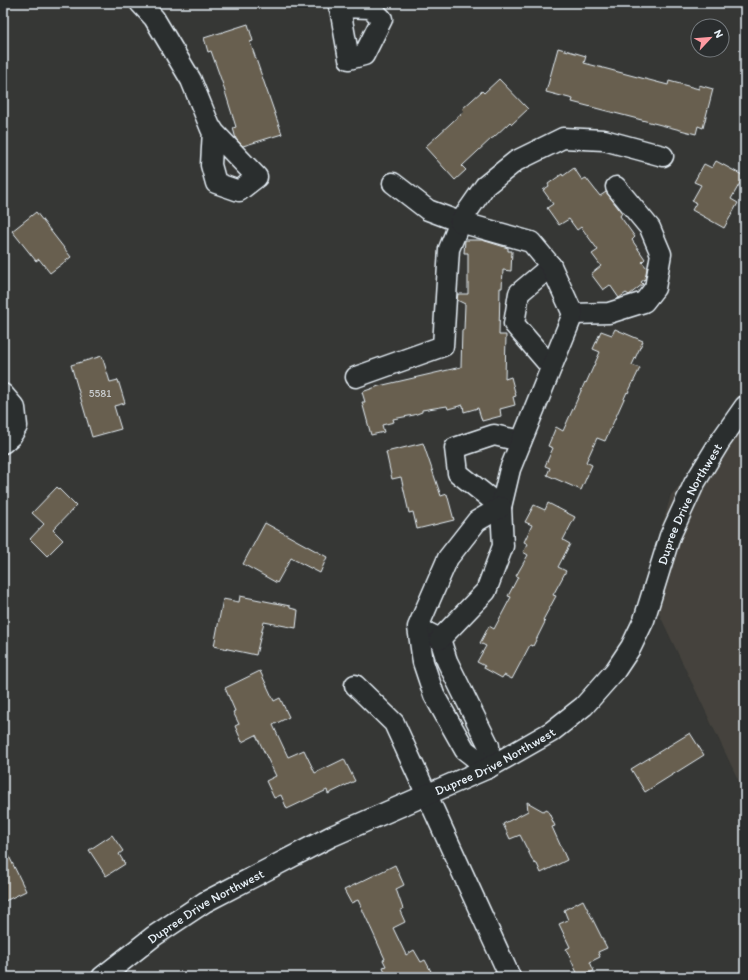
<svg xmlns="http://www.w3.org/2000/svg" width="748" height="980" viewBox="0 0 748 980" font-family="Itim,sans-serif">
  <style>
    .built { fill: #45433d }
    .building { fill: #675f4f; stroke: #e8f1f8 }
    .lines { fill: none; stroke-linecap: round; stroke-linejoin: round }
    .minor-casing { stroke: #e8f1f8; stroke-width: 23 }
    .minor { stroke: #2a2d2e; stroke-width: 20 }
    .labels { text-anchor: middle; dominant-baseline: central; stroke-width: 4; stroke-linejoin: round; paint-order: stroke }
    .number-label { font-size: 11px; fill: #c8ccce }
    .street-label { font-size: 13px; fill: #e8f1f8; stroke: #2a2d2e }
  </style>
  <rect width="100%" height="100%" fill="#363735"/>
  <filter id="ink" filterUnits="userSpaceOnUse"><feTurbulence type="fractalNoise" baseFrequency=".025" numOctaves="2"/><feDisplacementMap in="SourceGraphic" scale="8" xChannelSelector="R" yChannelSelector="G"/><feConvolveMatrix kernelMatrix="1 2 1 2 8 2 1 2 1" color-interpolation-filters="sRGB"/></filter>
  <g filter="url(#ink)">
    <path class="built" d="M745 414V794L645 584 671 495Z"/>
    <g class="building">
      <path d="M248 24 253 41 250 42 282 134 243 146 236 139 233 128 236 127 222 82 211 51 208 52 204 38Z"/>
      <path d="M558 48 586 56 584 63 668 85 669 81 699 89V85L713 89 703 128 698 126 696 134 572 102 573 99 546 92Z"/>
      <path d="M499 79 528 109 512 124 510 122 493 138H492L462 166 466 170 455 180 425 147 464 111 462 109 482 91 484 93Z"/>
      <path d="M716 161 744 176 731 199 738 203 724 228 692 210 696 203 692 201 701 185 694 182 704 164 712 168Z"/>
      <path d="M574 168 582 180 586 178 600 196 606 192 622 213 620 216 635 237 632 240 645 259 642 262 647 268 645 279 641 282 643 284 629 295 626 293 619 298 610 285 603 290 591 274 601 266 592 254 598 250 581 227 577 230 569 219 559 225 547 208 553 204 543 190 549 186 548 184 562 174 563 176Z"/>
      <path d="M36 212 71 257 50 273 39 259 36 261 12 231Z"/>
      <path d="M465 240H482L508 248V251H512L511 271 503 270 502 288H500L499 335H506L505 379 511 377 516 396 513 397 515 405 500 409 501 416 482 421 478 408 464 412 463 405 448 409 447 406 422 410V412L414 415 393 419 394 422 382 425 384 432 371 435 362 402H365L362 392 379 386 461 367 462 330H464L465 304 457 300 458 294H468V253H464Z"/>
      <path d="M615 329 643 341 632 365 640 368 628 393 627 392 605 441 597 438 586 462 592 465 581 490 547 475 550 468 545 466 553 448 548 446 556 427 563 431 585 382 586 383 600 352 593 349 601 331 612 335Z"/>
      <path d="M102 356 110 382 118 380 125 403 114 406 121 429 92 437 71 365Z"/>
      <path d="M423 443 441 496 447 494 454 520 417 529 413 512 409 513 401 477 392 479 386 452Z"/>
      <path d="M57 487 76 506 53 530 63 540 47 556 30 539 44 524 32 513Z"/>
      <path d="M548 503 575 517 563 540 570 544 558 567 566 571 553 595 556 596 543 620 545 622 533 646 530 645 512 679 504 675 502 678 484 668 485 666 477 662 486 646 480 643 489 626 494 629 511 597 508 596 518 577 516 576 528 555 523 552 528 544 524 542 532 525 525 522 534 505 545 510Z"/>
      <path d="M265 523 327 557 320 573 291 558 277 583 243 564Z"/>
      <path d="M240 596 290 606V608L298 610 296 628 264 622 256 655 214 646 223 599 239 602Z"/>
      <path d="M260 671 274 701 280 698 289 717 273 725 288 757 304 750 315 773 344 759 355 781 328 794 327 790 287 809 281 795 274 798 266 781 276 776 256 735 242 742 235 726 239 724 233 712 235 711 225 688Z"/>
      <path d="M690 733 704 755 645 792 631 769Z"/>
      <path d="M527 802 543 811 547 809 555 826 552 827 567 860 541 873 537 864 534 863 520 835 510 839 503 824 528 811Z"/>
      <path d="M112 835 123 851 119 854 125 864 106 876 89 850Z"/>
      <path d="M3 844 26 891 3 902Z"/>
      <path d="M395 865 404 885 396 889 403 909 400 911 405 922 393 928 406 955 414 950 421 962 425 960 434 977H387L383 967 386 966 383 960 385 959 358 900 351 903 344 890Z"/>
      <path d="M583 900 607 948 598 952 600 957 590 962 594 971 579 977 566 949 570 947 559 924 568 920 564 910Z"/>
    </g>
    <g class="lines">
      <g class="minor-casing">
        <g id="minor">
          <path d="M140 3 154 18 191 80 211 129 257 177 239 191 216 183 211 165 213 130"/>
          <path d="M339 3 349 59 364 55 382 19 371 8 339 7"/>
          <path d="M551 266 519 293 514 324 551 367"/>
          <path d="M573 314 609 313 644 302 655 288 661 254 650 228 616 187"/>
          <path d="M356 377 443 346 449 249 460 222 428 210 393 183"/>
          <path d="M3 394 15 408 17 426 11 436 3 443"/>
          <path d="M501 507 458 473 455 448 494 435 521 441"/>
          <path d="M428 633 440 639 447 661 489 746 488 768"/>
          <path d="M440 639 486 591 503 546 501 507 510 469 573 314 551 266 531 242 460 222 485 186 516 161 563 138 604 140 663 156"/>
          <path d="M355 685 394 723 510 977"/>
          <path d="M488 768 465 750 434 695 423 662 418 627 448 558 477 521 501 507"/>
          <path id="s1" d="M102 977 154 936 205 902 332 836 488 768 551 732 584 706 615 671 631 647 644 620 670 536 694 484 719 443 745 406"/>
        </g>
      </g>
      <use href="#minor" class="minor"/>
    </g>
  </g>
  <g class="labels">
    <g class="number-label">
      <text x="100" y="393">5581</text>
    </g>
    <g class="street-label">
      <text stroke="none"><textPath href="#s1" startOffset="786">Dupree Drive Northwest</textPath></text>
      <text stroke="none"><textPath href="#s1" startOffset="450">Dupree Drive Northwest</textPath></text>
      <text stroke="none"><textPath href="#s1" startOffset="126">Dupree Drive Northwest</textPath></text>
    </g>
  </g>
  <rect width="748" height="980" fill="none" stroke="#2a2d2e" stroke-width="16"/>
  <rect x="8" y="8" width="732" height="964" fill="none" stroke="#e8f1f8" stroke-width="1.5" filter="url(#ink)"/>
  <g transform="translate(710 38) rotate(64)"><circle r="19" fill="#2a2d2e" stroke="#767b7f"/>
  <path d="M0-3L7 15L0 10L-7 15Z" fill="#ff9aa2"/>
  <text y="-6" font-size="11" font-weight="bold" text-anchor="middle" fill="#e8f1f8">N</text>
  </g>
</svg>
